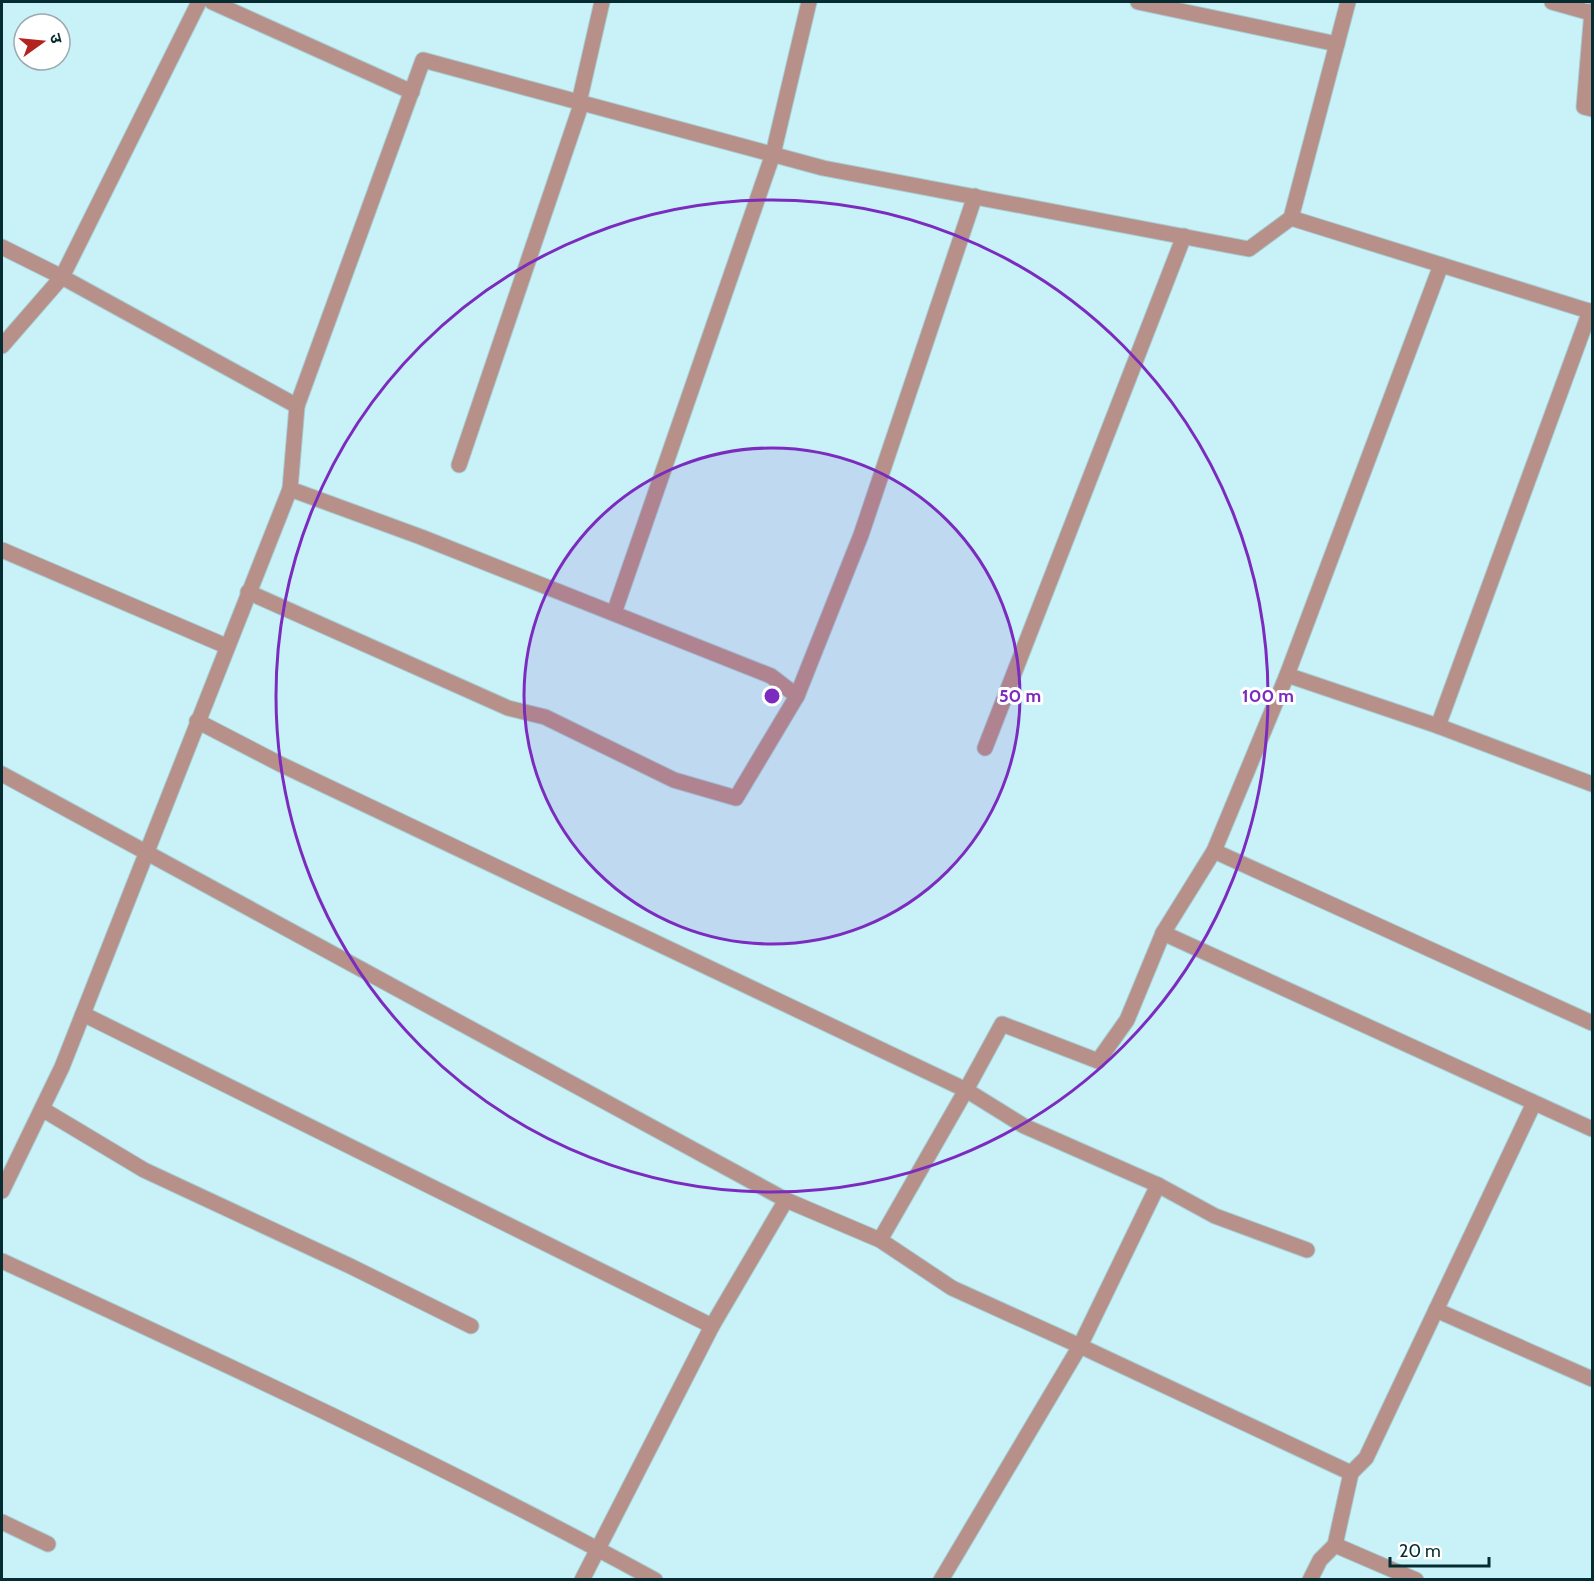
<svg xmlns="http://www.w3.org/2000/svg" width="1594" height="1581" viewBox="0 0 1594 1581" font-family="Cabin,'Noto Sans Devanagari',sans-serif">
  <style>
    .lines { fill: none; stroke-linecap: round; stroke-linejoin: round }
    .minor-casing { stroke: #a6ced4; stroke-width: 17 }
    .minor { stroke: #b8908a; stroke-width: 15 }
    .ring { fill: none; stroke: #7b2cbf; stroke-width: 3 }
    .centre { fill: #7b2cbf; stroke: #fff; stroke-width: 3 }
    .ring-label { font-size: 18px; text-anchor: middle; font-weight: bold; fill: #7b2cbf; stroke: #fff; stroke-width: 6; stroke-linejoin: round; paint-order: stroke }
  </style>
  <rect width="100%" height="100%" fill="#c9f2f8"/>
  <g class="lines">
    <g class="minor-casing">
      <g id="minor">
        <path d="M212 2 412 92"/>
        <path d="M1138 2 1337 44"/>
        <path d="M1552 2 1591 13"/>
        <path d="M1592 11 1584 107 1592 109"/>
        <path d="M1291 218 1592 312"/>
        <path d="M2 247 62 277 297 406"/>
        <path d="M2 346 62 277 199 2"/>
        <path d="M459 465 582 102 580 98 602 2"/>
        <path d="M290 489 421 537 771 676 797 696"/>
        <path d="M2 550 226 646"/>
        <path d="M248 592 508 708 545 717 674 780 736 798 797 696 861 535 975 196"/>
        <path d="M614 613 773 154 809 2"/>
        <path d="M1287 675 1438 726 1592 784"/>
        <path d="M197 721 280 764 966 1090 1024 1126 1158 1185 1215 1216 1307 1250"/>
        <path d="M1438 726 1590 311"/>
        <path d="M985 748 1184 236"/>
        <path d="M2 774 786 1200 880 1240 952 1288 1080 1346 1351 1473"/>
        <path d="M1214 851 1592 1023"/>
        <path d="M1163 933 1592 1129"/>
        <path d="M83 1014 712 1326"/>
        <path d="M42 1109 144 1170 350 1266 471 1326"/>
        <path d="M2 1191 62 1067 290 489 297 406 423 60 823 168 1249 249 1291 218 1348 2"/>
        <path d="M880 1240 966 1090 1002 1024 1098 1061 1127 1020 1163 933 1214 851 1287 675 1441 265"/>
        <path d="M2 1261C222 1362 442 1464 655 1580"/>
        <path d="M1436 1310 1592 1379"/>
        <path d="M2 1522 48 1544"/>
        <path d="M1335 1545 1416 1580"/>
        <path d="M582 1580 712 1326 786 1200"/>
        <path d="M941 1580 1080 1346 1158 1185"/>
        <path d="M1310 1580 1320 1560 1335 1545 1351 1473 1366 1458 1534 1103"/>
      </g>
    </g>
    <use href="#minor" class="minor"/>
  </g>
  <circle cx="772" cy="696" r="248" fill="#7b2cbf" fill-opacity=".12"/>
  <g class="ring">
    <circle cx="772" cy="696" r="248"/>
    <circle cx="772" cy="696" r="496"/>
  </g>
  <circle cx="772" cy="696" r="9" class="centre"/>
  <g class="ring-label">
    <text x="1020" y="702">50 m</text>
    <text x="1268" y="702">100 m</text>
  </g>
  <rect width="1594" height="1581" fill="none" stroke="#052c31" stroke-width="6"/>
  <g transform="translate(42 42) rotate(75)"><circle r="28" fill="#ffffff" stroke="#9babad" stroke-width="1.5"/>
  <path d="M0-4.5L10 22L0 15L-10 22Z" fill="#b2231e"/>
  <text y="-9" font-size="16" font-weight="bold" text-anchor="middle" fill="#052c31">उ</text>
  </g>
  <path d="M1390 1557v9h99v-9" fill="none" stroke="#052c31" stroke-width="3"/>
  <text x="1399" y="1557" font-size="18" fill="#052c31" stroke="#ffffff" stroke-width="4.5" paint-order="stroke">20 m</text>
</svg>
